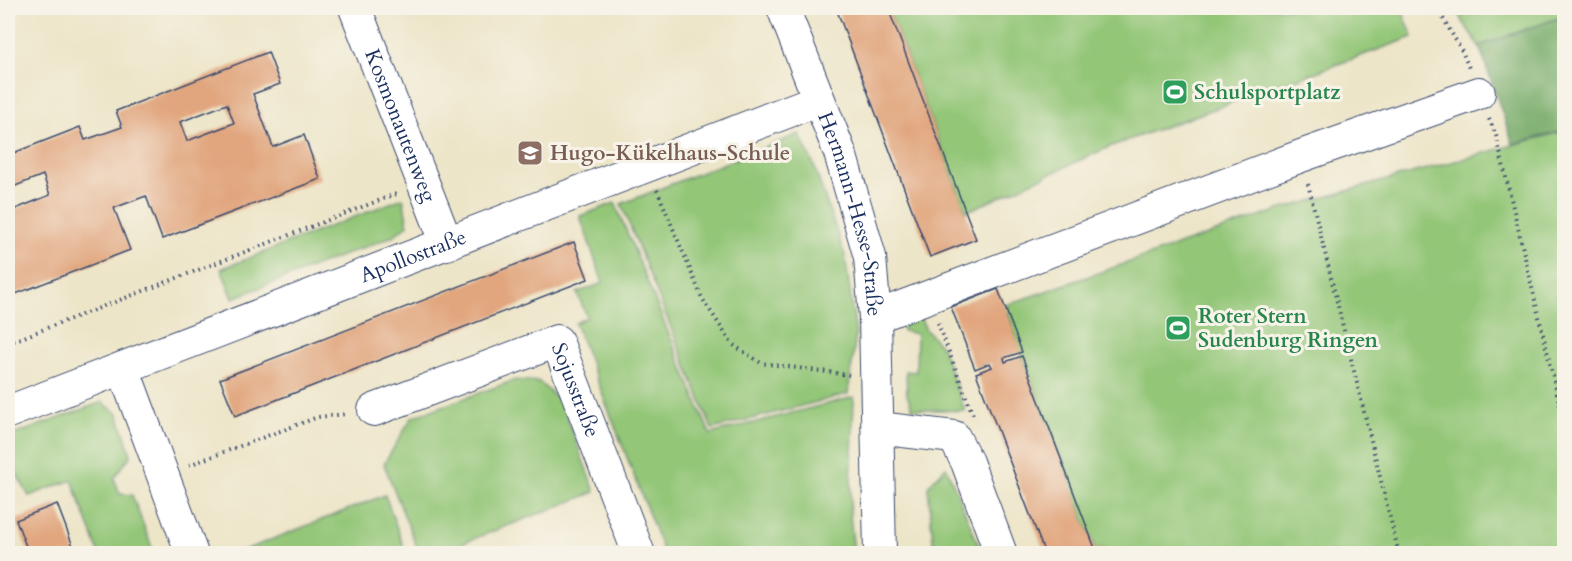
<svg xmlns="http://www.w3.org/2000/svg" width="1572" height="561" viewBox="0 0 1572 561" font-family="Cardo,serif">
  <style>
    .green { fill: #93c677; stroke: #577a6a; stroke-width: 1.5 }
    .forest { fill: #76ab68; stroke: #486d63; stroke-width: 1.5 }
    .building { fill: #e1a67e; fill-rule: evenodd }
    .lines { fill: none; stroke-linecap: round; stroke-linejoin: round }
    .minor-casing { stroke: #3a4a6e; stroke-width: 34 }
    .path { stroke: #3a4a6e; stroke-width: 4; stroke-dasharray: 1.5 4.5; stroke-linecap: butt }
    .minor { stroke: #fff; stroke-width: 32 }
    .labels { text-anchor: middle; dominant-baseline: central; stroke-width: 6; stroke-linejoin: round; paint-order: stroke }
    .leisure-label { font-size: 21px; font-weight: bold; fill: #27864d; stroke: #f7f3e8; text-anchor: start }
    .street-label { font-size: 21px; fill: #1b2f5e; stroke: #f7f3e8 }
    .education-label { font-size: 21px; font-weight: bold; fill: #785e54; stroke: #f7f3e8; text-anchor: start }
  </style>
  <rect width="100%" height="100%" fill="#f7f3e8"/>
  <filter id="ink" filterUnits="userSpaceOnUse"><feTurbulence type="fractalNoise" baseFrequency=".0167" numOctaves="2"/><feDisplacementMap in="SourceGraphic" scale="12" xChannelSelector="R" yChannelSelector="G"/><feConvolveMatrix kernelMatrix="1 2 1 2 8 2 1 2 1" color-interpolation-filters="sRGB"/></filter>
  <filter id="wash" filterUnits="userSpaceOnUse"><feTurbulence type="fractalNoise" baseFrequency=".008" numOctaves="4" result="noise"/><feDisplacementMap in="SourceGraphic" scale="24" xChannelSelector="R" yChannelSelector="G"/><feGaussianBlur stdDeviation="1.35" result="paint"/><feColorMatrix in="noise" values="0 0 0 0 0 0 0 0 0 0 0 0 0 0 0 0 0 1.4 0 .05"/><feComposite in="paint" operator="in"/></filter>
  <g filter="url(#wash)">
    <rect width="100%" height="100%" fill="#ede5c8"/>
    <g class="green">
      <path d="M888 8H1401L1413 37 1109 147 966 212Z"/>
      <path d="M1454 8H1564V16L1479 46Z"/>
      <path d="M1564 131V553L1106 554 1103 548 1096 551 1022 356 1006 305 1282 209Z"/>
      <path d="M799 134 813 163 845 256 856 334 848 394 712 429 621 204Z"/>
      <path d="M403 198 408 225 393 236 233 298 221 269Z"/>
      <path d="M615 203 710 434 854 397 850 515 854 553H664L575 323 587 317 577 293 603 283 580 216Z"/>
      <path d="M917 310 926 330 942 347 965 411 913 409 907 395 906 371 916 372 917 334 903 331 904 312Z"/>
      <path d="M515 380 539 382 561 402 595 492 437 553H419L384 464 412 417Z"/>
      <path d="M102 402 118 414 131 455 114 478 120 494 132 495 154 553H99L72 480 29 496 8 459V437Z"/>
      <path d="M946 467 982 553H934L928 486Z"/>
      <path d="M385 495 406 553H237Z"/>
    </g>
    <path class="forest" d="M1564 16V131L1513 144 1479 46Z"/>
    <g id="blocks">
      <g class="building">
        <path d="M836 8H888L976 239 930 257Z"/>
        <path d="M268 52 280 84 253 94 273 147 304 135 320 179 162 239 146 196 114 208 130 250 8 297V212L50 195 43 175 8 189V155L80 127 85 140 122 127 116 111ZM227 104 234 123 187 141 180 122Z"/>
        <path d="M574 242 588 279 235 416 220 379Z"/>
        <path d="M998 289 1022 352 1004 358 1005 362 1022 356 1096 551 1104 548 1106 554H1045L976 373 992 367 990 363 975 369 951 307Z"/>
        <path d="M57 504 76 554H29L16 520Z"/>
      </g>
    </g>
  </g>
  <g filter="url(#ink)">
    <use href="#blocks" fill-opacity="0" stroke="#3a4a6e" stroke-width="1.5"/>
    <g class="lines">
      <g class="minor-casing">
        <g id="minor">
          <path id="s1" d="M355 8 447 244"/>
          <path id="s2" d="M783 8 840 153 870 257 875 317 880 554"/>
          <path d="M875 317 1301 156 1479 93"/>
          <path d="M123 368 192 554"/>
          <path id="s3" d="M374 410 557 341 639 554"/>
          <path id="s4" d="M8 412 818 100"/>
          <path d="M878 428 954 437 967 462 1001 554"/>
        </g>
      </g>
      <g class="path">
        <path d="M1437 8 1462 51 1469 68"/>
        <path d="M1489 119 1496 135 1564 423"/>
        <path d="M1308 184 1399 554"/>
        <path d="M657 190 702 298 732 344 761 363 849 375"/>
        <path d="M938 323 973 415"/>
        <path d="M8 343 396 194"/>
        <path d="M189 465 318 417 347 414"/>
      </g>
      <use href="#minor" class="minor"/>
    </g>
  </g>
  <defs>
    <g id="stadium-square" transform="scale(1.35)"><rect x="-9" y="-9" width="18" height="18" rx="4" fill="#2e9e5b" stroke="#f7f3e8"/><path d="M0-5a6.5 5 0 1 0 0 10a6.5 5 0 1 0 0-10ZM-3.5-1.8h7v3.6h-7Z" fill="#fff"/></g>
    <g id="school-square" transform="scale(1.35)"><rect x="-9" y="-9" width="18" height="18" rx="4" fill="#8d6e63" stroke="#f7f3e8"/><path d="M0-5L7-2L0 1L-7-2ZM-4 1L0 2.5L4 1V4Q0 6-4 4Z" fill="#fff"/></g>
  </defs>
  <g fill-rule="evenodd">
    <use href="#stadium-square" x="1175" y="92"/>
    <use href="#school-square" x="530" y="153"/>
    <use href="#stadium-square" x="1178" y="328"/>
  </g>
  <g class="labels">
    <g class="leisure-label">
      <text x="1194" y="92">Schulsportplatz</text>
      <text x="1198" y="316">Roter Stern<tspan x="1198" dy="24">Sudenburg Ringen</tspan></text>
    </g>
    <g class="street-label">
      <text stroke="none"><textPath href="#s1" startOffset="126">Kosmonautenweg</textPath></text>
      <text stroke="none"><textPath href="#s2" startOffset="218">Hermann-Hesse-Straße</textPath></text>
      <text stroke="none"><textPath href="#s4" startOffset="434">Apollostraße</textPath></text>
      <text stroke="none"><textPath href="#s3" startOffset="248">Sojusstraße</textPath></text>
    </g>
    <g class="education-label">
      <text x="550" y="153">Hugo-Kükelhaus-Schule</text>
    </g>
  </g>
  <rect width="1572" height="561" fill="none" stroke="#f7f3e8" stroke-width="30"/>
</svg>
